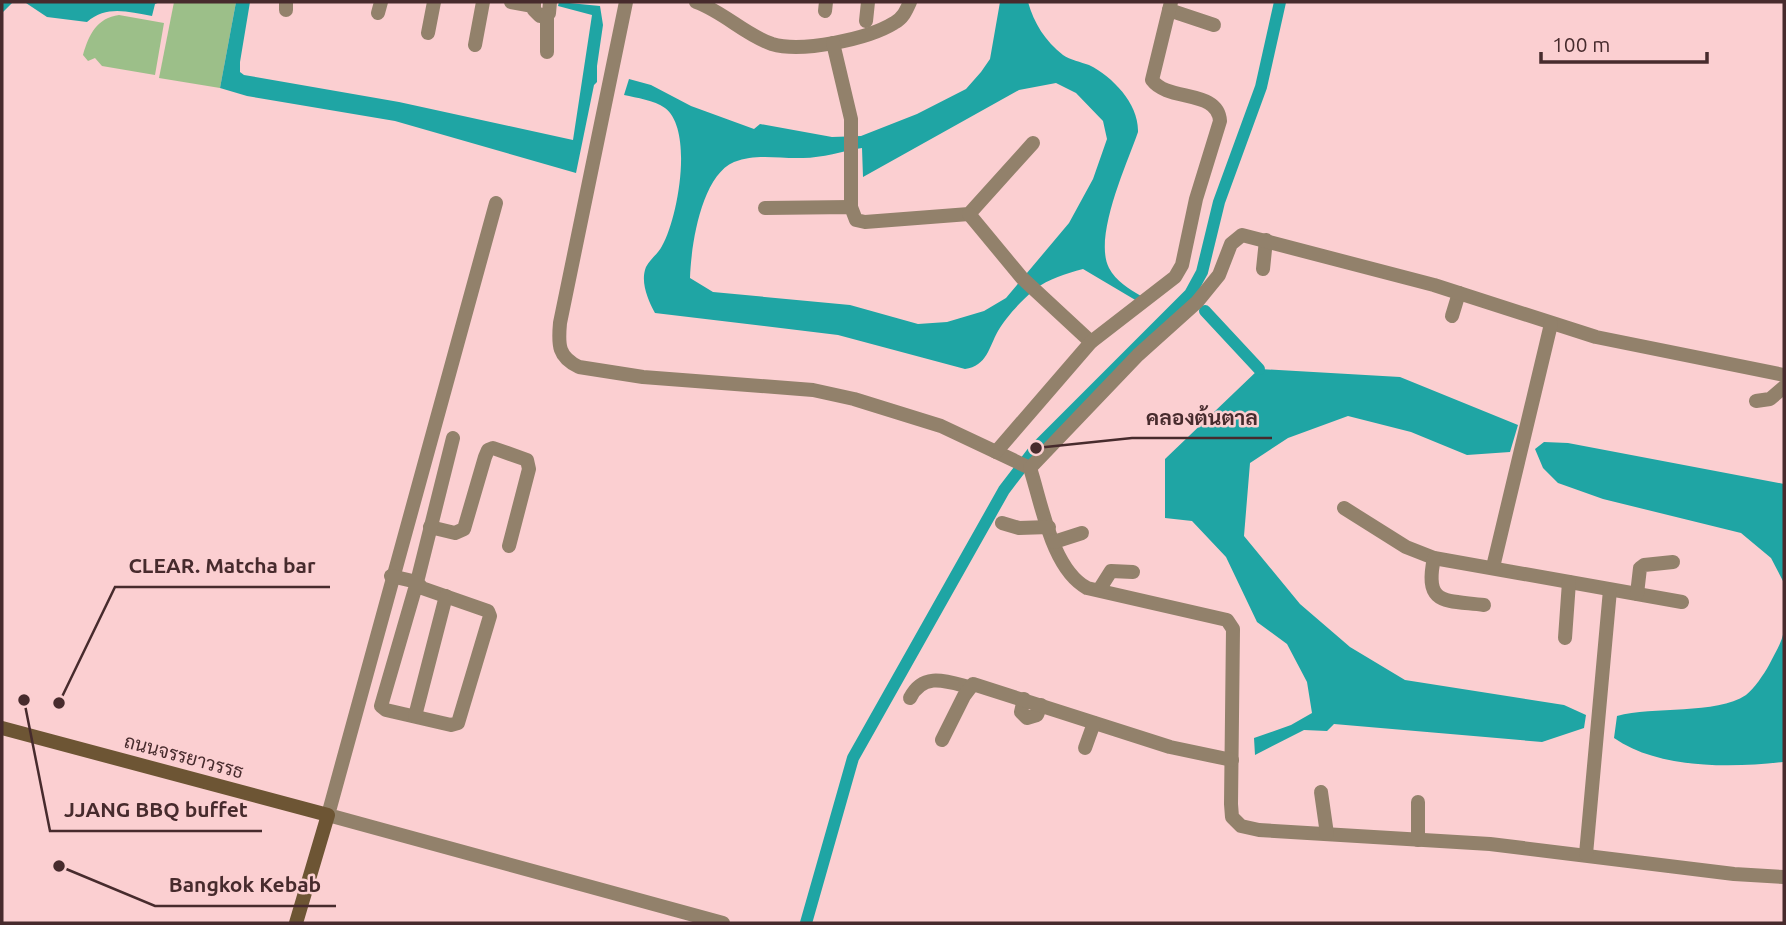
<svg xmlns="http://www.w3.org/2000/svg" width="1786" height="925" viewBox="0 0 1786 925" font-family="Ubuntu,Sarabun,sans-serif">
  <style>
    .green { fill: #9cbf89 }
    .water { fill: #1fa5a4; fill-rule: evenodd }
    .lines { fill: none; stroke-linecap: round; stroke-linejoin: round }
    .canal { stroke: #1fa5a4; stroke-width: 12 }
    .street { stroke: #92816b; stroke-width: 14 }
    .secondary { stroke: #6d5534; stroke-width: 14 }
    .labels { text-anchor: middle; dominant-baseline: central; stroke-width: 5; stroke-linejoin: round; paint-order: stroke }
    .street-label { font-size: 19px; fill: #472b2d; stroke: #fbcfd1 }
    .leader { fill: none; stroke: #472b2d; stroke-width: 2.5 }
    .callout-dot { fill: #472b2d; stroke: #fbcfd1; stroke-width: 2.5 }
    .callout-label { font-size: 21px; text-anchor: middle; font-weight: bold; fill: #472b2d; stroke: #fbcfd1; stroke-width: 5; stroke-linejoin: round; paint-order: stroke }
  </style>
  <rect width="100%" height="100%" fill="#fbcfd1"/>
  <g class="green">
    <path d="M174 2H236L220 88 159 78Z"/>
    <path d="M119 15 164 23 155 75 102 66 95 58 88 61 83 55C89 34 97 18 119 15Z"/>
  </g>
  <g class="water">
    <path d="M2 2H160L155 4 152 16C128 12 107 5 87 22L47 17 26 3 13 2 2 13Z"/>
    <path d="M236 2H250L240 62V72L244 75 399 102 573 140 592 15 558 6 559 2 600 6 603 25 597 66V82L594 85 576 173 395 121 247 96 220 88Z"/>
    <path d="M1000 2H1028C1034 23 1045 41 1063 55 1070 60 1081 62 1089 65 1113 77 1139 104 1138 132 1127 164 1093 237 1109 268 1116 281 1129 289 1141 296L1137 301 1083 269C1065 274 1050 278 1034 290 1022 300 1006 317 998 331 989 347 987 366 965 369L838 335 655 313C648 300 640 282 646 267 650 259 658 254 662 246 678 218 694 130 665 108 654 100 637 98 624 95L629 79 651 85 691 106 754 129 760 124 832 137 861 136 917 114 966 89 981 72 990 59ZM1056 83 1076 93 1103 121 1107 139 1093 179 1069 223 1006 298 984 311 947 322 918 324 850 305 713 292 690 278C691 246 701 176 734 162 758 153 779 159 803 158 822 158 843 151 862 148L863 177 1019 90Z"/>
    <path d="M1259 369 1400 377 1518 425 1510 452 1467 455 1411 432 1348 416 1288 438 1250 463 1244 536 1300 604 1350 647 1405 680 1564 705 1586 715 1584 728 1542 742 1334 724 1327 731 1304 730 1255 755 1254 738 1291 725 1312 713 1307 682 1287 644 1257 622 1226 557 1192 521 1165 518V459Z"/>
    <path d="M1544 442 1568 443 1784 484V583L1771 558 1741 533 1603 499 1558 483 1543 468 1535 449Z"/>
    <path d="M1784 630 1783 762C1731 768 1658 769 1614 738L1617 716C1653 706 1716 715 1746 695 1754 689 1764 674 1769 665 1775 653 1782 643 1784 630Z"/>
  </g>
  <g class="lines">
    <g class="canal">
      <path d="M1205 311 1259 369"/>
      <path d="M806 923 853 758 1004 490 1036 448 1190 294 1202 272 1219 202 1261 87 1280 2"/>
    </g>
    <g class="street">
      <path d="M286 2V10"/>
      <path d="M511 2 533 6"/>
      <path d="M534 2V10L540 16 549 13 550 2"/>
      <path d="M626 2 560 323C558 345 558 357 579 367L643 377 813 390 854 399 941 426 1030 468C1042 505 1052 569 1087 588L1227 620 1233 629 1231 804 1232 817 1241 826 1259 830 1490 844 1734 874 1784 877"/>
      <path d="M696 2C724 12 745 35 772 44 802 53 868 39 894 23 903 18 906 11 910 2"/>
      <path d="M1169 10 1214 25"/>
      <path d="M825 11 826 2"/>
      <path d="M378 13 381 2"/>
      <path d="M547 14V52"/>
      <path d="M866 21 868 2"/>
      <path d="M428 33 434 2"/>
      <path d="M833 43 851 119V207"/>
      <path d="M475 45 483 2"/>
      <path d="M496 203 328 815 723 923"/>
      <path d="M765 208 851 207 856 220 865 222 969 214 1033 143"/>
      <path d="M969 214 1022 278 1091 342"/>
      <path d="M1263 269 1266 240"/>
      <path d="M1452 316 1459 293"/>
      <path d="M1756 401 1770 399 1784 387"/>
      <path d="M996 452 1091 342 1175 277 1182 265 1196 199 1220 121C1218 89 1168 102 1152 80L1171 2"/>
      <path d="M1030 468 1138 355 1197 302 1219 275 1231 244 1242 235 1434 285 1596 337 1784 375"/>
      <path d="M1344 508 1406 547 1434 558 1682 602"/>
      <path d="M1002 523 1019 528 1049 527"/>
      <path d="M430 527 455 533 464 529 485 457 488 450 493 448 527 460 529 469 509 546"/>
      <path d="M1054 542 1082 533"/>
      <path d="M1434 558C1424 606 1445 600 1484 605"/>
      <path d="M1493 567 1551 324"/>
      <path d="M391 576 417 582 422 588 488 611 490 616 458 723 451 725 386 710 381 706 417 582 453 438"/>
      <path d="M1099 590 1111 571 1133 572"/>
      <path d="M1637 594 1640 568 1644 565 1673 562"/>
      <path d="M1565 638 1569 582"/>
      <path d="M910 698C923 672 946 681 969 687"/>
      <path d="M1024 699 1021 712 1027 718 1037 715 1041 705"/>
      <path d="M415 716 446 596"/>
      <path d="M942 740 964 696 973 684 1170 747 1232 760"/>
      <path d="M1085 748 1094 723"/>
      <path d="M1321 792 1327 834"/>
      <path d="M1418 840V802"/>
      <path d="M1586 854 1610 590"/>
    </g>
    <path class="secondary" d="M2 728 328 815 296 923"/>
  </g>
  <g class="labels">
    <g class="street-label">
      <text transform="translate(184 756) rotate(15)">ถนนจรรยาวรรธ</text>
    </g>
  </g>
  <path class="leader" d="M1036 448L1132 438H1272M59 703L115 587H330M24 700L50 831H262M59 866L155 906H336"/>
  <g class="callout-dot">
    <circle cx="1036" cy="448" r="7"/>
    <circle cx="59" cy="703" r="7"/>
    <circle cx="24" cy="700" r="7"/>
    <circle cx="59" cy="866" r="7"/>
  </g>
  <g class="callout-label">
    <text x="1202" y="425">คลองต้นตาล</text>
    <text x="222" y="573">CLEAR. Matcha bar</text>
    <text x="156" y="817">JJANG BBQ buffet</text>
    <text x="245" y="892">Bangkok Kebab</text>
  </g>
  <rect width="1786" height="925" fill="none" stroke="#472b2d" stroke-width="7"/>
  <path d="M1541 52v10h166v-10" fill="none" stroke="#472b2d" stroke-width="3.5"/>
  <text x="1552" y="52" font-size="21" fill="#472b2d" stroke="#fbcfd1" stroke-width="5" paint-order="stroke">100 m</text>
</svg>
